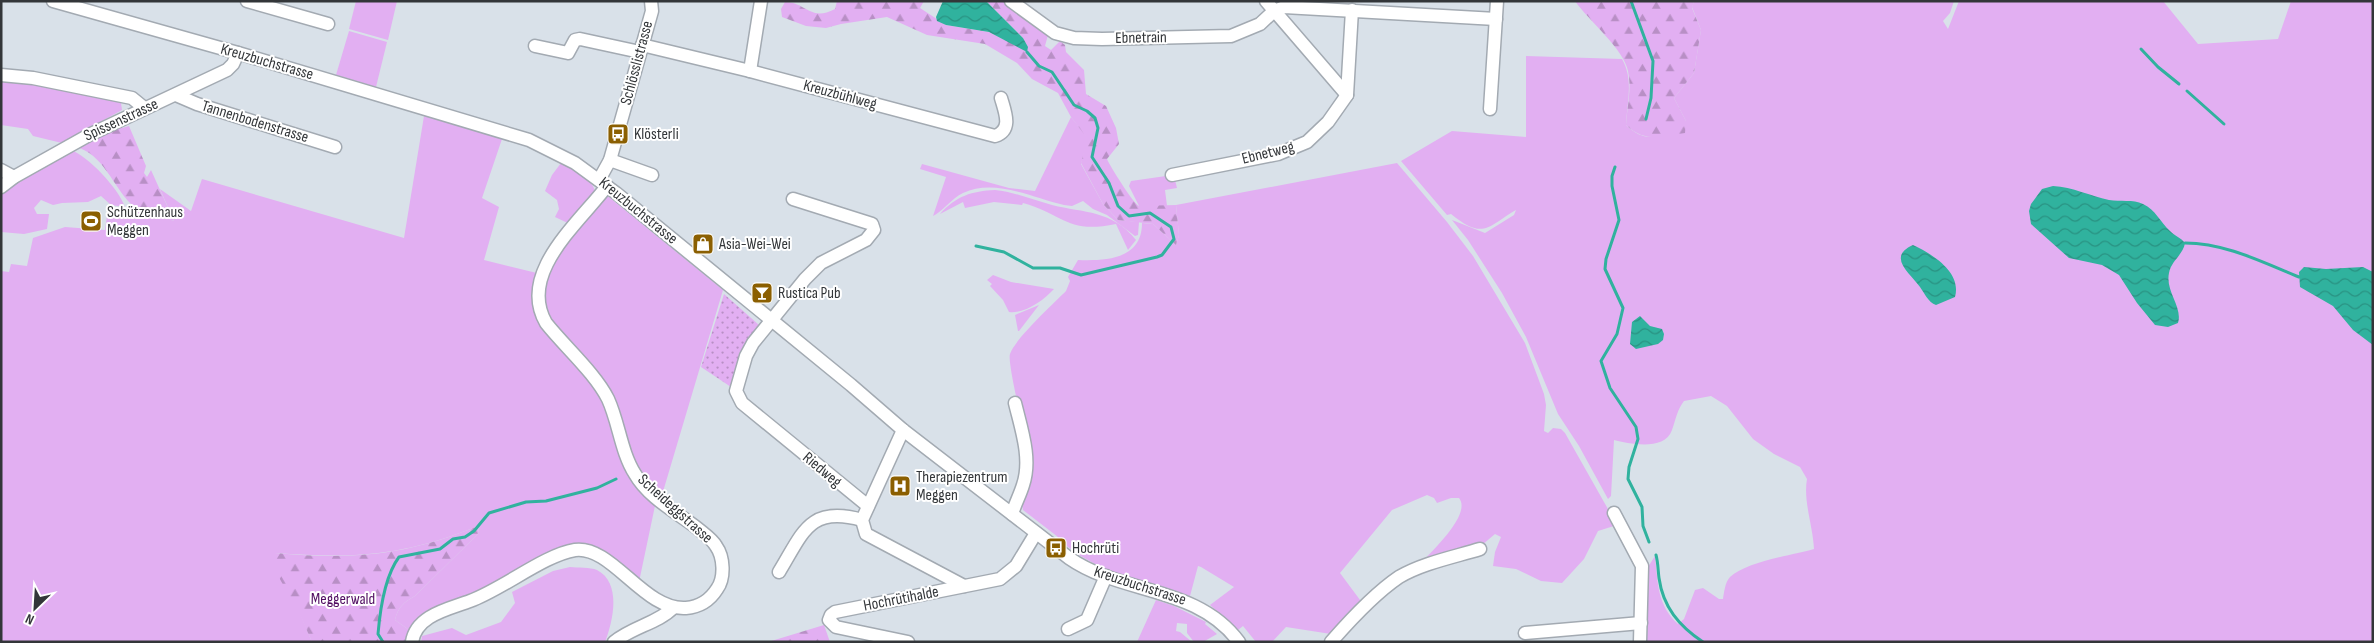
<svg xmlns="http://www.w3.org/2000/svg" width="2374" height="643" viewBox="0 0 2374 643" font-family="'Sofia Sans Condensed',sans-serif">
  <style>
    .green { fill: #e2aff2 }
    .forest { fill: url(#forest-firs) }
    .park { fill: url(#park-dots) }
    .water { fill: url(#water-waves) }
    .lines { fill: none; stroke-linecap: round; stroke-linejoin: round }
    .stream { stroke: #30b29e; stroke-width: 3 }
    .minor-casing { stroke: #a3aab2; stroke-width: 15 }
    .minor { stroke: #fff; stroke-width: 12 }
    .labels { text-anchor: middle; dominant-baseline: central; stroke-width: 4; stroke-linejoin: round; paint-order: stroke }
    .street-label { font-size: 16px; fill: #333639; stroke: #fff }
    .poi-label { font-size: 16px; fill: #333639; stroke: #fff; text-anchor: start }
    .park-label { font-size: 16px; fill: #500c61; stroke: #fff }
  </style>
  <defs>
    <pattern id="forest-firs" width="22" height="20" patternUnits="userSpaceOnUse" patternTransform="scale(1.25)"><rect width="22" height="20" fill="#e2aff2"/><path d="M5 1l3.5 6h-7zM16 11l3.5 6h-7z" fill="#b88fc5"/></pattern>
    <pattern id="park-dots" width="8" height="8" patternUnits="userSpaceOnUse" patternTransform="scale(1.25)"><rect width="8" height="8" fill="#e2aff2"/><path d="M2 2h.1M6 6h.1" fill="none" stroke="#b88fc5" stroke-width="1.8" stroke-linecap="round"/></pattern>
    <pattern id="water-waves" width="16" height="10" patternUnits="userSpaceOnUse" patternTransform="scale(1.25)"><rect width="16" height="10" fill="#30b29e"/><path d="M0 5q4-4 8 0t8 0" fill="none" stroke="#299282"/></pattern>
  </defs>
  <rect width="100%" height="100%" fill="#d9e1e9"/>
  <g class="green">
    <path d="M356 1H397L388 40 349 29Z"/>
    <path d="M1694 1H1954L1950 13 1943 21 1948 29 1959 1H2163L2198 44 2278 39 2291 1H2373V642H1645L1648 567 1655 556C1658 583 1657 605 1678 624L1684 619 1695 590 1703 588 1719 599H1723C1724 593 1725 582 1730 577 1746 562 1793 555 1814 549 1813 526 1803 501 1807 479L1800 467 1774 454 1753 439 1727 406 1711 396 1684 401C1677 410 1676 419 1672 430 1665 451 1630 444 1614 440L1611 496 1608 499 1579 446 1558 414 1526 337 1502 293 1468 240 1452 220 1485 233 1514 215 1516 210C1488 226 1484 241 1451 214L1447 215 1401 161 1452 131 1526 137V56L1622 59C1634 80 1627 102 1626 125 1649 147 1663 134 1686 121L1674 98 1694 73 1701 30 1692 7Z"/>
    <path d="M349 31 387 42 376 87 336 75Z"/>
    <path d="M1 79 15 80 118 101 121 103 122 110 62 143 33 136 28 129 1 125Z"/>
    <path d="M424 116 502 139 482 198 499 207 484 260 545 275 604 193 723 290 662 495 656 501 639 582 574 547 412 632 395 620C398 607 404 602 415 596L479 533 478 526C404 556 353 559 275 553L312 642H1V271L9 272 11 264 27 266 33 238 65 227 105 230 108 209 130 212 132 206 174 221 160 189 191 211 202 179 404 238Z"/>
    <path d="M1071 117 1088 138 1081 164 1103 204 1118 220 1139 222 1138 235 1135 236 1107 215 1093 209 1083 201 1072 206 1064 205C1032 198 995 178 963 193 952 198 941 213 933 216L946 177 920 169 922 164 1009 188 1035 191Z"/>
    <path d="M71 150C88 156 119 189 125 207L111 205 101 196 88 202 62 203 53 205 41 200 34 208 37 214H49L47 229 24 234 1 232V191Z"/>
    <path d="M561 163C572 170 595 179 595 193L572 225 555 217 559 209 557 200 545 191 552 175Z"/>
    <path d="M1397 163 1447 222 1473 256 1525 343 1544 394 1546 405 1544 431 1548 433 1553 428 1561 429 1565 433 1617 525 1598 531 1584 559 1562 583 1541 581 1516 569 1493 566 1495 552 1501 537 1495 534 1482 545 1421 563C1432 551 1472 514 1459 498H1451L1437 503 1434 498 1427 495 1392 510 1340 573 1363 604 1331 634 1286 627 1272 642H1256L1243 626 1238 630 1210 605 1234 587 1201 567 1198 566 1190 596 1104 569 1079 555 1057 539 1058 537 1023 510C1018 489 1030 467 1027 445 1024 430 1007 362 1010 354 1015 339 1053 304 1066 291L1070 281 1068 277 1078 260C1107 261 1142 259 1142 223L1153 224 1176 245 1179 235 1176 205Z"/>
    <path d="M1166 176 1175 180 1177 188 1165 190 1167 206H1139L1129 186 1131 181Z"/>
    <path d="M995 190C1015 192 1033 200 1052 205 1084 213 1112 210 1136 240L1128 250 1116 224C1067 234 1065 215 1023 203L1022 205 994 202 965 208 963 202 940 214C956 196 972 191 995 190Z"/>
    <path d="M993 275 1011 282 1054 289C1044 300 1025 314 1009 312L1003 300 990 286 992 284 987 280Z"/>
    <path d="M1039 305 1019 331H1018L1015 315Z"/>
    <path d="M570 567C578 568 590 567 597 570 622 583 613 621 605 642H421L422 636 452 628 466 635 501 622 515 603 512 592 553 571Z"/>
    <path d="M1156 600 1174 606 1206 622 1205 624 1217 634 1203 642H1194L1187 633V624L1177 623 1176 631 1180 632 1192 642H1137Z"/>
  </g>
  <g class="forest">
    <path d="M837 1H924L920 8 946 25 989 32 1027 51 1023 38 986 1H1007L1048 35 1045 46 1051 50 1060 41 1065 45 1066 52 1084 70 1086 94 1106 106 1116 128 1119 144 1107 159C1110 166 1133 203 1139 206L1176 205 1179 235 1176 245 1153 224 1118 220 1103 204 1081 163 1087 138 1071 117 1058 93 1032 79 1017 63 985 44 927 35 887 17 841 24 826 28 806 26 782 17 781 9 785 2C806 2 810 22 835 9Z"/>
    <path d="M1575 1H1694L1692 8 1701 30 1694 73 1674 98 1686 121 1685 133C1662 137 1645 143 1626 125 1627 107 1632 89 1628 71 1624 49 1588 20 1575 1Z"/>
    <path d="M120 125 122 128 129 126 146 166 144 173 147 177 151 170 174 221C164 217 138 211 131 204 113 186 103 154 76 147Z"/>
    <path d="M478 526 479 533 415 596C404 602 398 607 395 620L412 632 409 642H312L301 617 271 563 275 553C353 560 404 556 478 526Z"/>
    <path d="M824 625 830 642H768Z"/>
  </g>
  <path class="park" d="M724 294 759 325 743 347 731 387 701 367Z"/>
  <g class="water">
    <path d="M943 1H986L1023 38 1028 47 1027 52 989 32 946 25 937 21 936 17Z"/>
    <path d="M2053 186C2073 187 2090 196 2109 200 2120 202 2133 199 2143 204 2156 210 2160 222 2170 231 2175 236 2180 237 2185 243 2183 255 2171 261 2169 273 2165 291 2183 307 2178 323L2168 327 2155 325 2137 303 2119 275 2102 265 2069 258 2031 224 2029 211 2031 204 2042 189Z"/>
    <path d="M1913 245C1932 254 1962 272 1955 297L1936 305C1928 302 1925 294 1920 287 1911 274 1886 257 1913 245Z"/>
    <path d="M2304 267 2326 269 2363 267 2373 272V345L2353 330 2333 306 2300 287 2299 272Z"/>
    <path d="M1640 316 1650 326 1662 329 1664 334 1663 340 1658 344 1636 349 1630 344 1632 322Z"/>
  </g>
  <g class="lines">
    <g class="stream">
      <path d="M1631 1 1653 61 1651 98 1646 119"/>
      <path d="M2141 49 2158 67 2179 84"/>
      <path d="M2187 91 2224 124"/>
      <path d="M1615 167 1612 176V186L1619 220 1606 259 1605 269 1623 308 1617 334 1601 361 1610 388 1636 427 1638 439 1629 467 1628 479 1642 507 1643 526 1649 542"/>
      <path d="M2185 243C2225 243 2262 262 2299 277"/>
      <path d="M976 246 1004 252 1033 268H1060L1081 275 1157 257 1162 255 1174 239 1171 227 1150 213 1129 216 1118 206 1109 183 1092 157 1098 128 1095 118 1087 111 1074 105 1052 72 1039 66 1027 52"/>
      <path d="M1656 555C1658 562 1658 570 1659 578 1663 607 1679 626 1703 642"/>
      <path d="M383 642 378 634C380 610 385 576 399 557L440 549 453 539 465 537 474 531 489 513 526 502 546 501 597 488 616 479"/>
    </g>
    <g class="minor-casing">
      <g id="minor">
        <path d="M53 1 238 53 529 140 575 163 616 193 851 385 903 430 1069 558C1122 595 1197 585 1239 642"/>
        <path d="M247 1 328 24"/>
        <path d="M1011 1 1055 33 1074 38 1102 39 1231 36 1260 24 1274 11 1284 7 1496 19"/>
        <path d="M1266 1 1347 95"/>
        <path d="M642 45 750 71 995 136C1013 130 1005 112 1001 98"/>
        <path d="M535 46 568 53 575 40 580 39 640 52"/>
        <path d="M750 71 761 1"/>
        <path d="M1 75 33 78 132 98 143 107"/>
        <path d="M176 95 197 104 335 147"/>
        <path d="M1490 109 1497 1"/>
        <path d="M610 160 652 175"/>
        <path d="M1 170 14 177"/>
        <path d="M1172 175 1278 154 1307 142 1328 122 1347 95 1352 10"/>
        <path d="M599 180 610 160 652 11 651 1"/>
        <path d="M1 187 14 177 89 135 227 70 233 64 238 53"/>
        <path d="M793 199 872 224 874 230 866 240 821 263 805 279 753 343 746 356 736 391 742 403 868 506"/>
        <path d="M903 430 862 520 866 534 964 586"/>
        <path d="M1614 513 1642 566 1640 642"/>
        <path d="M1012 514C1015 504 1020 495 1023 485 1032 459 1021 428 1015 403"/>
        <path d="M779 572C803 533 809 505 862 520"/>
        <path d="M1068 629 1087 620 1106 576"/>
        <path d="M1525 633 1641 623"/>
        <path d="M412 642C416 615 449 609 470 601 503 589 544 555 575 550 612 545 644 611 686 608 699 607 710 600 717 589 725 578 724 557 716 546 712 539 704 534 697 528 676 512 648 497 635 474 621 452 619 423 608 399 595 373 565 347 546 323 517 273 579 223 607 186"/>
        <path d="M614 642C632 627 658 623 673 608"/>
        <path d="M908 642 836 627 829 620 831 615 835 612 1000 579 1016 566 1036 533"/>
        <path d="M1331 642C1351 619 1374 594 1399 577 1423 563 1454 557 1480 549"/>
      </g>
    </g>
    <use href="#minor" class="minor"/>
  </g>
  <defs>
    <g id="bus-square" transform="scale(1.125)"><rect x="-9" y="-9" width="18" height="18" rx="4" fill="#8b5f01" stroke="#fff"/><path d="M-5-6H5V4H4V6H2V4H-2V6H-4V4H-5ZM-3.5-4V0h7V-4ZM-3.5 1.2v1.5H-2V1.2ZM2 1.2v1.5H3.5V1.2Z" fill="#fff"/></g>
    <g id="stadium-square" transform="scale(1.125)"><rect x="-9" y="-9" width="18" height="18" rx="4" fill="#8b5f01" stroke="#fff"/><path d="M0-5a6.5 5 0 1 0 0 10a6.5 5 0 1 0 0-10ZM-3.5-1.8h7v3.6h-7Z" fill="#fff"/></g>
    <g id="shop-square" transform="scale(1.125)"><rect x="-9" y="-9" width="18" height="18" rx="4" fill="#8b5f01" stroke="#fff"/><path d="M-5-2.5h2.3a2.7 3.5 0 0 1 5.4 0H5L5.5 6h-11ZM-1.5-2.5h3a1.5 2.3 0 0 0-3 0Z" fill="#fff"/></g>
    <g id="bar-square" transform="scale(1.125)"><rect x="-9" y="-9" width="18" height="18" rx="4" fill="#8b5f01" stroke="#fff"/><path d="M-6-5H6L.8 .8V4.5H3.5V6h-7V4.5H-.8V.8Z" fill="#fff"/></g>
    <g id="hospital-square" transform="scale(1.125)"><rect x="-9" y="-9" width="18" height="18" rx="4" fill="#8b5f01" stroke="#fff"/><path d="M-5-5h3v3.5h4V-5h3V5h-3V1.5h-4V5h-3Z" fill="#fff"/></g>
  </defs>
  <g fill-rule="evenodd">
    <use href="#bus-square" x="618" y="134"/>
    <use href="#stadium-square" x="91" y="221"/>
    <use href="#shop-square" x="703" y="244"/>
    <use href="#bar-square" x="762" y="293"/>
    <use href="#hospital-square" x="900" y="486"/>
    <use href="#bus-square" x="1056" y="548"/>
  </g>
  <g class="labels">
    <g class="street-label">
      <text transform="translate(1141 38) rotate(-1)">Ebnetrain</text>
      <text transform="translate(267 62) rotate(16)">Kreuzbuchstrasse</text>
      <text transform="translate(637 63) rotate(-75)">Schlösslistrasse</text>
      <text transform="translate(840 95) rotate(15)">Kreuzbühlweg</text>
      <text transform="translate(121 120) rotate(-25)">Spissenstrasse</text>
      <text transform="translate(255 122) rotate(17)">Tannenbodenstrasse</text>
      <text transform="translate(1268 153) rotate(-14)">Ebnetweg</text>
      <text transform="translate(638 211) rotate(39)">Kreuzbuchstrasse</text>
      <text transform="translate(822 470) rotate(40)">Riedweg</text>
      <text transform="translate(675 509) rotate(42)">Scheideggstrasse</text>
      <text transform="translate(1140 586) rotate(18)">Kreuzbuchstrasse</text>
      <text transform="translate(901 599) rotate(-11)">Hochrütihalde</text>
    </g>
    <g class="poi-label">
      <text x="634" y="134">Klösterli</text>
      <text x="107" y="212">Schützenhaus<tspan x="107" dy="18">Meggen</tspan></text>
      <text x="719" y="244">Asia-Wei-Wei</text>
      <text x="778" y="293">Rustica Pub</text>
      <text x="916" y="477">Therapiezentrum<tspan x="916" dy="18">Meggen</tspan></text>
      <text x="1072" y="548">Hochrüti</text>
    </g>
    <g class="park-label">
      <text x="343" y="599">Meggerwald</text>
    </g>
  </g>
  <rect width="2374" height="643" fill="none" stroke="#333639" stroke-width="5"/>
  <g transform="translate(35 608) rotate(205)" stroke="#ffffff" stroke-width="4" paint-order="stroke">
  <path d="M0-4L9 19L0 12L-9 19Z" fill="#333639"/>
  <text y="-8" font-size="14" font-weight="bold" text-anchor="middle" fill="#333639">N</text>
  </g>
</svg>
